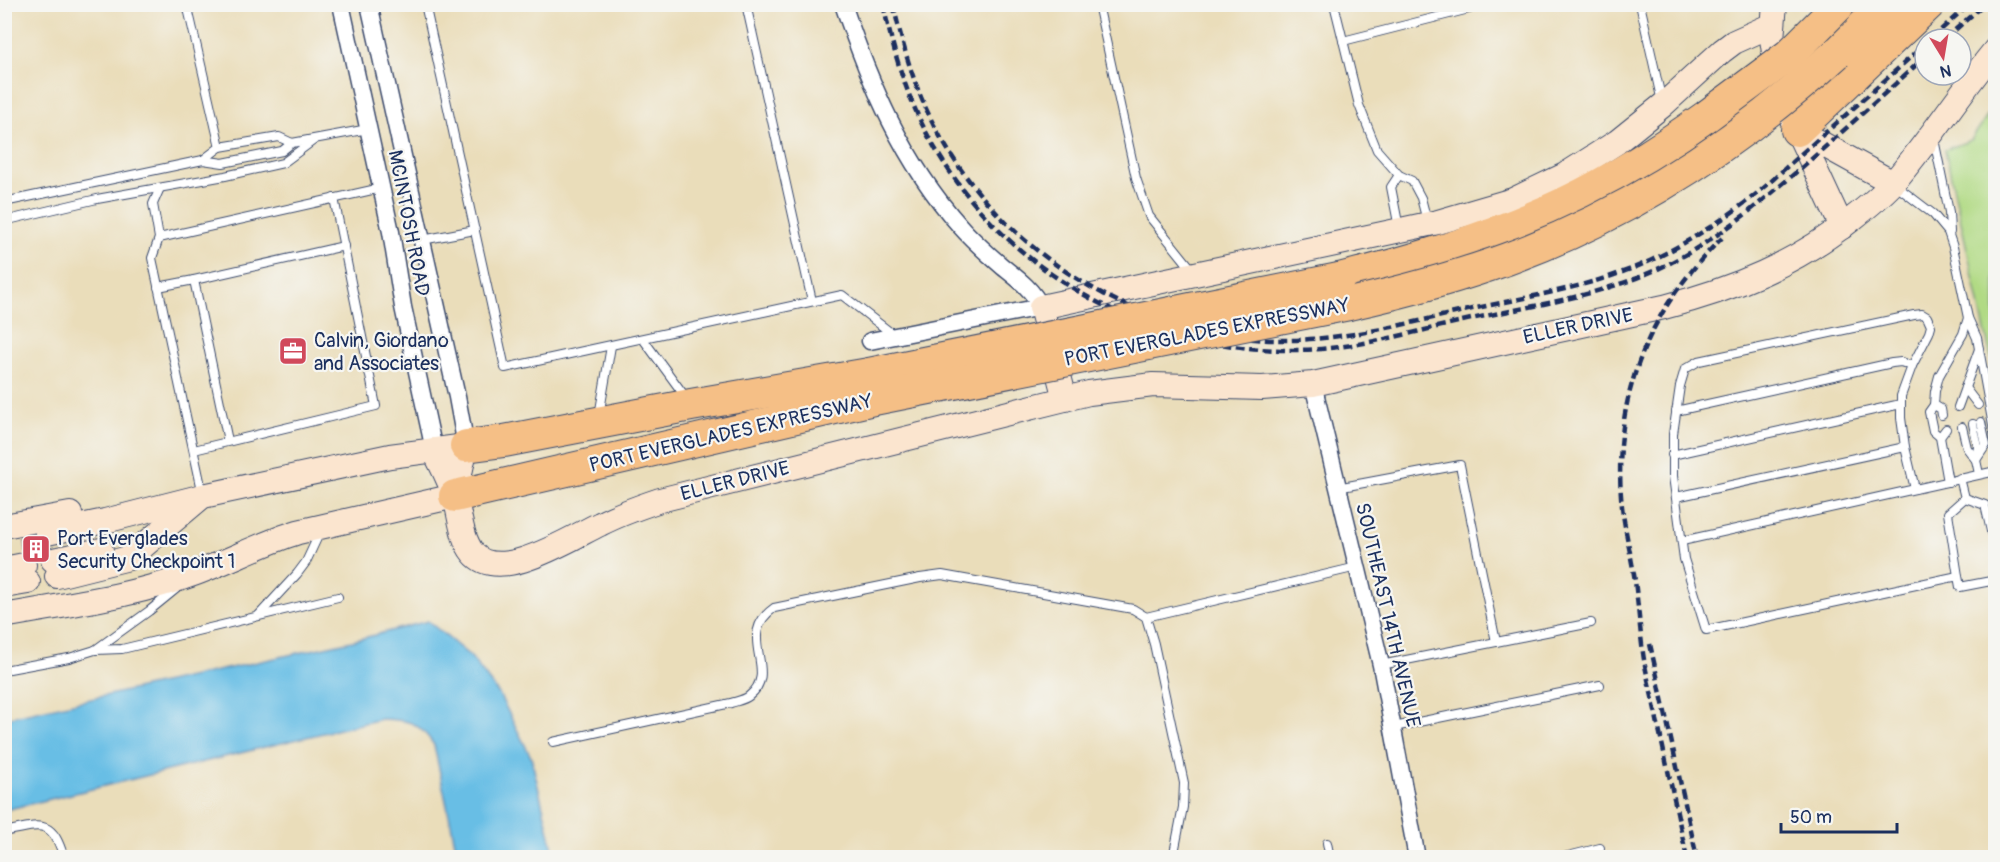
<svg xmlns="http://www.w3.org/2000/svg" width="2000" height="862" viewBox="0 0 2000 862" font-family="Pangolin,sans-serif">
  <style>
    .green { fill: #b1da84; stroke: #668471; stroke-width: 1.5 }
    .water { fill: #68bee5; stroke: #4276a2; stroke-width: 1.5 }
    .lines { fill: none; stroke-linecap: round; stroke-linejoin: round }
    .secondary-tunnel { stroke: #c1baa8; stroke-width: 24; stroke-dasharray: 24 12; stroke-linecap: butt }
    .lane-casing { stroke: #3a496c; stroke-width: 10 }
    .street-casing { stroke: #3a496c; stroke-width: 19 }
    .secondary-casing { stroke: #3a496c; stroke-width: 26 }
    .highway-casing { stroke: #3a496c; stroke-width: 34 }
    .lane { stroke: #fff; stroke-width: 8 }
    .street { stroke: #fff; stroke-width: 16 }
    .secondary { stroke: #fbe5cf; stroke-width: 24 }
    .highway { stroke: #f5bf86; stroke-width: 32 }
    .rail { stroke: #1b2f5e; stroke-width: 4.5; stroke-dasharray: 9 4.5; stroke-linecap: butt }
    .highway-bridge-casing { stroke: #3a496c; stroke-width: 34; stroke-linecap: butt }
    .highway-bridge { stroke: #f5bf86; stroke-width: 32 }
    .labels { text-anchor: middle; dominant-baseline: central; stroke-width: 4.5; stroke-linejoin: round; paint-order: stroke }
    .street-label { font-size: 20px; fill: #1b2f5e; stroke: #f6f6f2 }
    .poi-label { font-size: 20px; fill: #1b2f5e; stroke: #f6f6f2; text-anchor: start }
  </style>
  <rect width="100%" height="100%" fill="#f6f6f2"/>
  <filter id="ink" filterUnits="userSpaceOnUse"><feTurbulence type="fractalNoise" baseFrequency=".0167" numOctaves="2"/><feDisplacementMap in="SourceGraphic" scale="12" xChannelSelector="R" yChannelSelector="G"/><feConvolveMatrix kernelMatrix="1 2 1 2 8 2 1 2 1" color-interpolation-filters="sRGB"/></filter>
  <filter id="wash" filterUnits="userSpaceOnUse"><feTurbulence type="fractalNoise" baseFrequency=".008" numOctaves="4" result="noise"/><feDisplacementMap in="SourceGraphic" scale="24" xChannelSelector="R" yChannelSelector="G"/><feGaussianBlur stdDeviation="1.35" result="paint"/><feColorMatrix in="noise" values="0 0 0 0 0 0 0 0 0 0 0 0 0 0 0 0 0 1.4 0 .05"/><feComposite in="paint" operator="in"/></filter>
  <g filter="url(#wash)">
    <rect width="100%" height="100%" fill="#eaddba"/>
    <path class="green" d="M1995 105V376L1945 150 1971 140Z"/>
    <path class="water" d="M428 621 471 657 499 694 531 757 555 857H458L434 745C418 721 409 720 381 719L5 810V718L352 641Z"/>
  </g>
  <g filter="url(#ink)">
    <g class="lines">
      <path class="secondary-tunnel" d="M18 537 47 533"/>
      <g class="lane-casing">
        <g id="lane">
          <path d="M187 4 220 147"/>
          <path d="M425 4 505 368 842 295 895 336"/>
          <path d="M746 4 812 301"/>
          <path d="M1098 4 1136 178 1149 216 1194 272"/>
          <path d="M1334 4 1359 105 1377 150 1399 175 1412 181 1421 198 1427 221"/>
          <path d="M1640 4 1662 102"/>
          <path d="M1343 41 1469 9 1468 4"/>
          <path d="M1934 139 1949 212 1950 232"/>
          <path d="M203 160 220 147 279 137 292 143"/>
          <path d="M1399 175 1391 187 1399 228"/>
          <path d="M1895 185 1933 214 1948 232 1953 247 1968 318 1963 334 1939 376 1935 391 1934 405 1929 412 1933 431 1940 437 1948 482"/>
          <path d="M160 188 153 204 159 238 152 258 203 495"/>
          <path d="M4 202 203 160 223 163 282 151 292 143 368 129"/>
          <path d="M4 221 97 199 225 176 283 163 314 140"/>
          <path d="M159 238 381 188"/>
          <path d="M422 240 475 230"/>
          <path d="M158 287 194 280"/>
          <path d="M1968 318 1977 338 1996 442"/>
          <path d="M643 339 687 399"/>
          <path d="M1965 388 1978 405"/>
          <path d="M1934 405 1941 409 1942 415"/>
          <path d="M1958 407 1979 349"/>
          <path d="M1676 411 1892 363 1901 362 1912 366"/>
          <path d="M599 416 611 346"/>
          <path d="M1973 424 1978 447 1976 457"/>
          <path d="M1962 427 1967 448 1976 460 1979 474"/>
          <path d="M1940 437 1946 429"/>
          <path d="M228 441 194 280 344 246"/>
          <path d="M194 450 376 406 334 198"/>
          <path d="M1672 455 1901 404"/>
          <path d="M1976 460 1986 445 1981 422"/>
          <path d="M1960 478 1965 498"/>
          <path d="M1337 488 1460 465 1496 642"/>
          <path d="M1915 489 1905 447 1901 418V396L1912 366 1929 333 1931 326 1927 317 1922 314 1914 315 1699 361 1685 369 1680 386 1673 434V476L1684 559 1706 630 1958 576 1960 587 1996 580"/>
          <path d="M1676 497 1905 447"/>
          <path d="M1682 541 1996 471"/>
          <path d="M1958 576 1948 513 1965 498 1985 505 1996 553"/>
          <path d="M259 615 297 574 306 562 320 532"/>
          <path d="M1146 617 1357 567"/>
          <path d="M95 650 122 649 338 597"/>
          <path d="M1381 665 1591 623"/>
          <path d="M4 670 69 658 95 650 149 611 176 589"/>
          <path d="M1394 727 1600 685"/>
          <path d="M553 742 731 703C737 701 744 700 749 696 781 671 734 636 774 608L920 578 942 575 1133 609 1146 617 1154 644 1184 783 1183 807 1173 858"/>
          <path d="M4 832C40 825 52 817 64 858"/>
          <path d="M1327 843 1330 858"/>
          <path d="M1560 858 1600 848"/>
        </g>
      </g>
      <g class="street-casing">
        <g id="street">
          <path d="M341 4 391 232 403 307 434 450"/>
          <path d="M369 4 457 397 466 446"/>
          <path d="M843 4C870 84 903 162 960 226 973 241 988 254 1003 267 1018 279 1032 289 1041 307L870 341"/>
          <path d="M1313 384 1381 665 1417 858"/>
        </g>
      </g>
      <g class="secondary-casing">
        <g id="secondary">
          <path d="M1775 4 1772 39 1778 79"/>
          <path d="M1790 115 1842 227"/>
          <path d="M1797 130 1893 183"/>
          <path d="M1065 399 1041 307 1438 222 1513 200 1565 175 1617 142 1663 105 1722 51 1734 42 1772 25"/>
          <path d="M434 450C441 465 450 481 455 497 460 514 461 538 473 553 499 585 572 537 600 524 619 514 639 507 660 500L1089 393 1153 385 1262 388 1313 384 1664 307C1734 289 1795 264 1852 219 1866 208 1881 196 1893 183 1930 140 1960 92 1996 49"/>
          <path d="M4 526 70 514"/>
          <path d="M47 533 105 521 203 496 390 456 466 446 455 496"/>
          <path d="M53 560 101 550"/>
          <path d="M4 569 24 565"/>
          <path d="M57 576 129 558 199 499"/>
          <path d="M4 586 28 582"/>
          <path d="M4 616C68 604 135 596 196 573 231 560 263 543 298 532L455 496"/>
        </g>
      </g>
      <g class="highway-casing">
        <g id="highway">
          <path d="M1837 53 1885 4"/>
          <path d="M1797 130 1929 4"/>
          <path d="M1339 279C1418 260 1494 237 1567 202 1617 178 1662 148 1707 116"/>
          <path d="M466 446 504 441 691 405 869 374"/>
          <path d="M455 496 874 399"/>
        </g>
      </g>
      <use href="#lane" class="lane"/>
      <use href="#street" class="street"/>
      <use href="#secondary" class="secondary"/>
      <use href="#highway" class="highway"/>
      <g class="rail">
        <path d="M883 4C892 45 903 85 921 122 990 264 1141 353 1298 350 1356 349 1414 332 1471 319 1536 305 1606 295 1666 265 1719 239 1764 200 1808 162 1848 127 1886 92 1925 57"/>
        <path d="M893 4C902 42 912 80 929 115 988 239 1118 328 1255 339 1329 345 1400 325 1472 309 1536 295 1605 285 1664 254 1700 235 1735 212 1766 186 1780 173 1794 160 1809 147 1848 113 1887 79 1925 44"/>
        <path d="M1931 39 1969 4"/>
        <path d="M1945 39 1984 4"/>
        <path d="M1650 644 1697 858"/>
        <path d="M1687 858C1677 812 1667 766 1657 720 1653 698 1646 675 1643 653 1640 629 1638 605 1635 581 1631 553 1623 524 1621 496 1614 394 1649 309 1722 238"/>
      </g>
      <g class="highway-bridge-casing">
        <g id="highway-bridge">
          <path d="M1707 116 1789 55 1838 6"/>
          <path d="M869 374 1339 279"/>
          <path d="M874 399 1349 304C1402 292 1455 278 1507 259 1630 214 1741 141 1837 53"/>
        </g>
      </g>
      <use href="#highway-bridge" class="highway-bridge"/>
    </g>
  </g>
  <defs>
    <g id="office-square" transform="scale(1.5)"><rect x="-9" y="-9" width="18" height="18" rx="4" fill="#d1495b" stroke="#f6f6f2"/><path d="M-6-3h4V-5.5h4V-3h4V5H-6ZM-1-4.5V-3h2v-1.5ZM-6 0V1H6V0Z" fill="#fff"/></g>
    <g id="building-square" transform="scale(1.5)"><rect x="-9" y="-9" width="18" height="18" rx="4" fill="#d1495b" stroke="#f6f6f2"/><path d="M-4-6H4V6H1V3H-1V6H-4ZM-2.5-4.3h1.7v1.8h-1.7ZM.8-4.3h1.7v1.8H.8ZM-2.5-1h1.7V.8h-1.7ZM.8-1h1.7V.8H.8Z" fill="#fff"/></g>
  </defs>
  <g fill-rule="evenodd">
    <use href="#office-square" x="293" y="351"/>
    <use href="#building-square" x="36" y="549"/>
  </g>
  <g class="labels">
    <g class="street-label">
      <text transform="translate(409 223) rotate(79)">MCINTOSH ROAD</text>
      <text transform="translate(1578 326) rotate(-12)">ELLER DRIVE</text>
      <text transform="translate(1207 332) rotate(-11)">PORT EVERGLADES EXPRESSWAY</text>
      <text transform="translate(731 433) rotate(-13)">PORT EVERGLADES EXPRESSWAY</text>
      <text transform="translate(735 481) rotate(-14)">ELLER DRIVE</text>
      <text transform="translate(1388 615) rotate(77)">SOUTHEAST 14TH AVENUE</text>
    </g>
    <g class="poi-label">
      <text x="314" y="340">Calvin, Giordano<tspan x="314" dy="23">and Associates</tspan></text>
      <text x="57" y="538">Port Everglades<tspan x="57" dy="23">Security Checkpoint 1</tspan></text>
    </g>
  </g>
  <rect width="2000" height="862" fill="none" stroke="#f6f6f2" stroke-width="24"/>
  <g transform="translate(1943 57) rotate(169)"><circle r="28" fill="#f6f6f2" stroke="#9ea6b7" stroke-width="1.5"/>
  <path d="M0-4.5L10 22L0 15L-10 22Z" fill="#d1495b"/>
  <text y="-9" font-size="16" font-weight="bold" text-anchor="middle" fill="#1b2f5e">N</text>
  </g>
  <path d="M1781 823v9h116v-9" fill="none" stroke="#1b2f5e" stroke-width="3"/>
  <text x="1790" y="823" font-size="18" fill="#1b2f5e" stroke="#f6f6f2" stroke-width="4.5" paint-order="stroke">50 m</text>
</svg>
